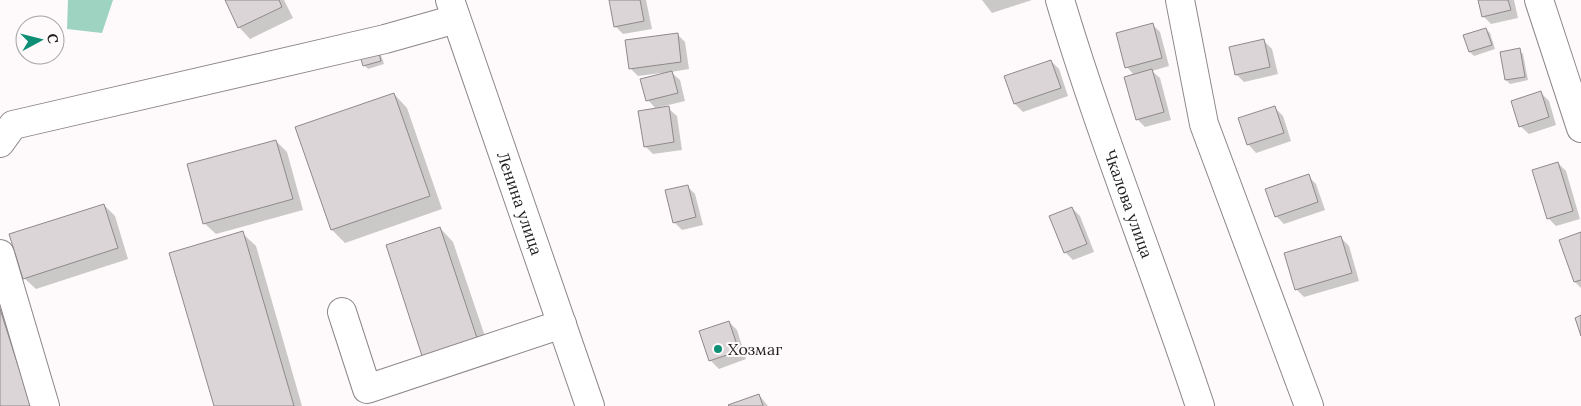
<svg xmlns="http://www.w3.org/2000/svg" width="1581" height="406" viewBox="0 0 1581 406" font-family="Lora,serif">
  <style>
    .water { fill: #9ed3c2 }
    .shadow { fill: #0003 }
    .building { fill: #dcd5d7; stroke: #8f898b }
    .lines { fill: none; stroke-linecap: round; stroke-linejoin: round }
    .minor-casing { stroke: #8d8688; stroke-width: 30 }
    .major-casing { stroke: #8d8688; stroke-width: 30 }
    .minor { stroke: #fff; stroke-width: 28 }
    .major { stroke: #fff; stroke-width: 28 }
    .poi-dot { fill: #0e8e74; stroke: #fefafb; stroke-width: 2 }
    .labels { text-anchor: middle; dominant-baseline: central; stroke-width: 4; stroke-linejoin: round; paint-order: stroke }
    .street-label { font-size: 16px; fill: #1e1c1c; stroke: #fefafb }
    .poi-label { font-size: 16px; fill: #1e1c1c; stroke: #fefafb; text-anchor: start }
  </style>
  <rect width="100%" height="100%" fill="#fefafb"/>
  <path class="water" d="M68 0H113L102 33 67 29Z"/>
  <g class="shadow">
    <path d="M226 0H284L293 18 250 39 239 27Z"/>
    <path d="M610 0H646L652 29 623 34 615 26Z"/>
    <path d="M982 0H1032L992 13Z"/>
    <path d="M1479 0H1514L1518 18 1491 24 1483 16Z"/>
    <path d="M1152 24 1160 32 1169 66 1152 71 1160 78 1171 120 1145 127 1137 119 1134 75 1127 67Z"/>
    <path d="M1486 29 1490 33 1495 49 1474 56 1470 52Z"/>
    <path d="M677 34 685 42 689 69 671 72 680 80 685 101 660 107 661 109 668 108 677 116 682 150 653 154 645 146 657 110 648 100 661 73 638 76 630 68Z"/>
    <path d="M1264 41 1272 49 1278 74 1244 82 1236 74Z"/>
    <path d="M1519 50 1523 54 1528 80 1510 84 1506 80 1501 53Z"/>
    <path d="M380 52 384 64 368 69 364 65Z"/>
    <path d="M1051 61 1059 69 1068 96 1023 112 1015 104Z"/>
    <path d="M1541 93 1549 101 1556 125 1529 134 1520 126Z"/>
    <path d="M394 94 407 108 442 209 345 243 332 230Z"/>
    <path d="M1275 108 1283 116 1291 141 1256 153 1248 144Z"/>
    <path d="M276 141 287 152 303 210 216 234 204 223Z"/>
    <path d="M1558 163 1566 171 1580 219 1556 226 1548 218Z"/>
    <path d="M1308 176 1316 184 1325 210 1284 224 1276 216Z"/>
    <path d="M687 186 695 194 703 225 682 230 674 222Z"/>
    <path d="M104 205 115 216 128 259 36 289 24 278Z"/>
    <path d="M1072 208 1080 216 1094 252 1073 260 1065 252Z"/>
    <path d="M440 228 453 242 492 357 439 375Z"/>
    <path d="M242 233 256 246 302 406H215Z"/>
    <path d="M1581 234V288L1575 282Z"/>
    <path d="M1341 238 1349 246 1359 281 1304 297 1296 289Z"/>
    <path d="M0 299 39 406H0Z"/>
    <path d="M729 322 737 330 746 359 719 369 711 361 701 331Z"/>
    <path d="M759 395 768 406H730Z"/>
  </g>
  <g class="building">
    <path d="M225 0H279L282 7 238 28Z"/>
    <path d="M609 0H640L644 21 614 27Z"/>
    <path d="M1478 0H1508L1511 10 1482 17Z"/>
    <path d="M1153 23 1162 58 1125 68 1116 33Z"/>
    <path d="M1486 28 1492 45 1469 52 1463 35Z"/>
    <path d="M678 33 681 62 629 69 625 40Z"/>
    <path d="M1264 39 1270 67 1235 75 1229 47Z"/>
    <path d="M377 47 381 61 363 66 359 52Z"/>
    <path d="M1520 48 1525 77 1505 80 1500 52Z"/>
    <path d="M1051 60 1061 88 1014 104 1004 76Z"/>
    <path d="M1152 69 1164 112 1136 120 1124 77Z"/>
    <path d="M672 71 678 93 646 101 640 79Z"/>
    <path d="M1541 91 1549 117 1519 127 1511 101Z"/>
    <path d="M394 93 430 196 331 230 295 127Z"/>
    <path d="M669 106 674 142 644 147 638 111Z"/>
    <path d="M1275 106 1284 133 1247 145 1238 118Z"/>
    <path d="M276 140 293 199 203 224 187 164Z"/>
    <path d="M1558 162 1573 211 1547 219 1532 170Z"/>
    <path d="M1309 174 1318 202 1275 217 1265 189Z"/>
    <path d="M688 185 696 217 673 223 665 190Z"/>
    <path d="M104 204 118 248 23 279 9 234Z"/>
    <path d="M1072 207 1087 244 1064 253 1049 216Z"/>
    <path d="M440 227 479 344 424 362 386 245Z"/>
    <path d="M243 231 294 406H214L169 253Z"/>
    <path d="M1581 232V280L1574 282 1559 240Z"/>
    <path d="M1341 236 1352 273 1295 290 1284 253Z"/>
    <path d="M0 309 31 406H0Z"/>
    <path d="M1581 315V336L1575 318Z"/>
    <path d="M729 321 739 351 709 361 699 331Z"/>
    <path d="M759 394 763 406H729L728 405Z"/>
  </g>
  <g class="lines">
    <g class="minor-casing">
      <g id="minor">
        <path id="s1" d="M1060 0C1101 137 1155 270 1200 406"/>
        <path d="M1180 0 1204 124 1309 406"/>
        <path d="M1539 0 1581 128"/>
        <path d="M0 143 13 125 385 39 456 19"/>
        <path d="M0 254 45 406"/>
        <path d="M342 312 367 389 562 324"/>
      </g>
    </g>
    <g class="major-casing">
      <g id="major">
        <path id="s2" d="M450 0 590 406"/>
      </g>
    </g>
    <use href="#minor" class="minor"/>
    <use href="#major" class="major"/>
  </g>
  <circle class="poi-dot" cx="718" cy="349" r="5"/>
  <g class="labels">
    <g class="street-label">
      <text stroke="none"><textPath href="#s2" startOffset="215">Ленина улица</textPath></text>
      <text stroke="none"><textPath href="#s1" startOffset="215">Чкалова улица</textPath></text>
    </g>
    <g class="poi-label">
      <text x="728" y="349">Хозмаг</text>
    </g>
  </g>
  <g transform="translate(40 40) rotate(83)"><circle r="24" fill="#fefafb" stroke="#a4a1a2"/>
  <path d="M0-4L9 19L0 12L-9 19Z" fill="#0e8e74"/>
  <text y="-8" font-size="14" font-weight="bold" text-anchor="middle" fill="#1e1c1c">С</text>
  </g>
</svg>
